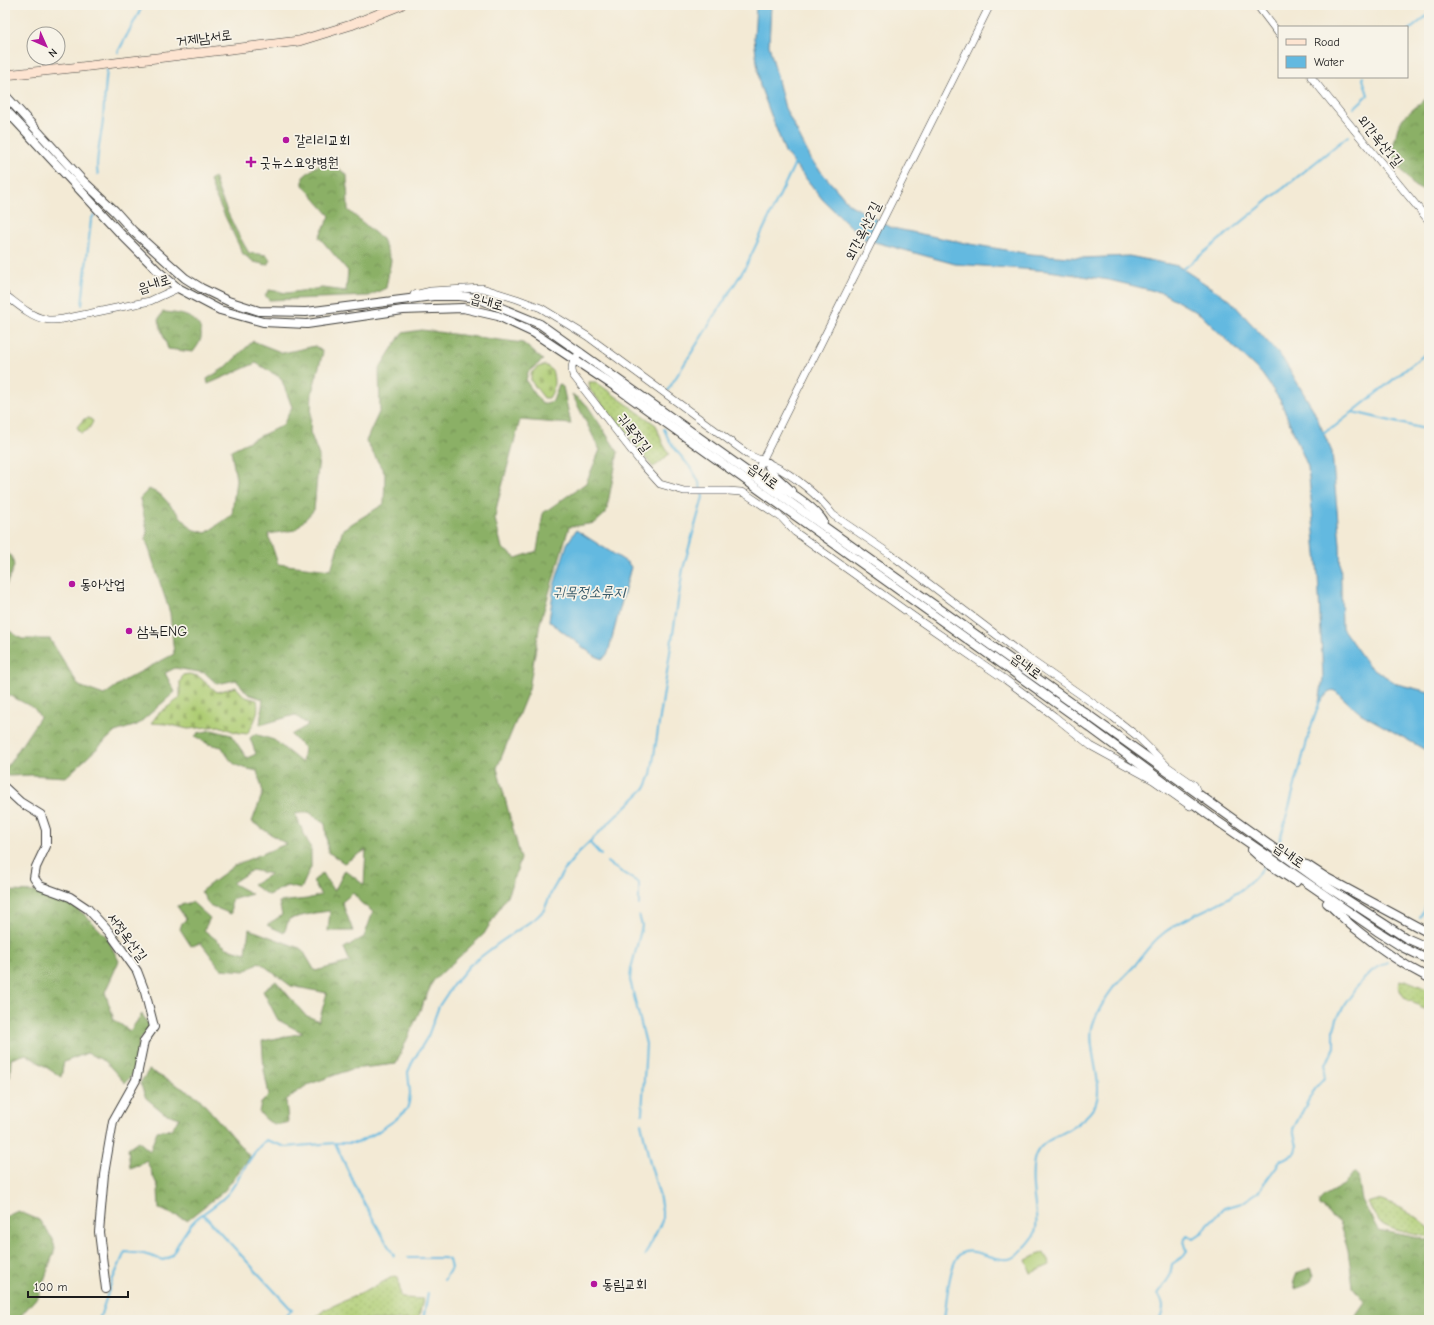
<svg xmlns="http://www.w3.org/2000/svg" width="1434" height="1325" viewBox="0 0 1434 1325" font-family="'Comic Neue','Poor Story',sans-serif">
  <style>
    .grass { fill: url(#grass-dots); stroke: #667448 }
    .forest { fill: url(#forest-crowns); stroke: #546641 }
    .cemetery { fill: url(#cemetery-stones); stroke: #667448 }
    .pitch { fill: #afcd74; stroke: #667448 }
    .water { fill: #63b9e0; stroke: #406a7e }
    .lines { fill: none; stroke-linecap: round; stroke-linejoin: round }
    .stream { stroke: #63b9e0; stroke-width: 2 }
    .minor-casing { stroke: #3c3b38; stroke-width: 8 }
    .tertiary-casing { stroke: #3c3b38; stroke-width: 10 }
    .secondary-casing { stroke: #3c3b38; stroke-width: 10 }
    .minor { stroke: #fff; stroke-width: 7 }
    .tertiary { stroke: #fff; stroke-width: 8 }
    .secondary { stroke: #fde4d1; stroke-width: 9 }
    .poi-dot { fill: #b5179e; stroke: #f7f3e8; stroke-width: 1.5 }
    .labels { text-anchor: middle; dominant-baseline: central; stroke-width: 3.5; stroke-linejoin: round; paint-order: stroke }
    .street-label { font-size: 14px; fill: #1c1c1c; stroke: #f7f3e8 }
    .poi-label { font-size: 14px; fill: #1c1c1c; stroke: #f7f3e8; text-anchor: start }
    .water-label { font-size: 15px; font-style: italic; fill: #385b6a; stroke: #f7f3e8 }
  </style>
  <defs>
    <pattern id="grass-dots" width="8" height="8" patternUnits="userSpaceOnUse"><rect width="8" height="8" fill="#afcd74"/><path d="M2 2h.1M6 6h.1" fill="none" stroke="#96af64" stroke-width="1.8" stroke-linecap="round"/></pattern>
    <pattern id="forest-crowns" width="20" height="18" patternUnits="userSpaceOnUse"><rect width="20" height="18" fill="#8bb066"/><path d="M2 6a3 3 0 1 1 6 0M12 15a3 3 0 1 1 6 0" fill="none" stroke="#718e53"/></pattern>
    <pattern id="cemetery-stones" width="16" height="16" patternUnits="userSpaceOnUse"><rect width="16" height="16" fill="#afcd74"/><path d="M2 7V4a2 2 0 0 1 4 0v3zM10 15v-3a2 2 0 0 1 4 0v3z" fill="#96af64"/></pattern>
  </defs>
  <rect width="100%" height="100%" fill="#f7f3e8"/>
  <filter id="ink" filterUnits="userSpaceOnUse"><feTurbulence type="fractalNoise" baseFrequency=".025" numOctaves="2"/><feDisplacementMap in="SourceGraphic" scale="8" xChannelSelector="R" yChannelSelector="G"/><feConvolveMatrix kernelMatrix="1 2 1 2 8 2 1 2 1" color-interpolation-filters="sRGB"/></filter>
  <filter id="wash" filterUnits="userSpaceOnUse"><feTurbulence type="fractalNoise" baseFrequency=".012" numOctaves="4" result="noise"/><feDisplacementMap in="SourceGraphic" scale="16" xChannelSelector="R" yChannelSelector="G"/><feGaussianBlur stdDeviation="0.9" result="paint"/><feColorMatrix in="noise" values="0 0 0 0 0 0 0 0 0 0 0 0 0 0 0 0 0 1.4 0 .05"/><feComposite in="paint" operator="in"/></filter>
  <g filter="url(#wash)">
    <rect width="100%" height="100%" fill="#f3ead5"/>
    <g class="grass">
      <path d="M589 382H596L656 425 662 442 669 454 658 464 653 467 590 390Z"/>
      <path d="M1406 980 1429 990V1010L1421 1008C1414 999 1411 1004 1405 998 1402 995 1400 990 1398 986L1400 981Z"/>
      <path d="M1378 1200C1400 1206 1412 1212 1429 1227V1237C1418 1235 1392 1231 1382 1224 1376 1219 1372 1210 1368 1203Z"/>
      <path d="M394 1276 398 1277C400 1284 399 1291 402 1298L423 1299 418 1320H312L324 1310 368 1290Z"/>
    </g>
    <g class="forest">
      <path d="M1429 99V194L1414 186 1398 165 1392 151 1398 127 1403 118 1424 100Z"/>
      <path d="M330 162 347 175 348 210 382 239 391 260 386 288 369 296 269 300 265 295 269 290 287 293 322 288 346 291 348 271 319 237 330 216 303 185V177L315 167Z"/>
      <path d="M214 177C222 203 235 230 249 253L267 255 270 260 267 265 254 262 243 254 214 193 210 180Z"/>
      <path d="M163 312C179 313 204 316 201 338 200 343 196 348 193 352L168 349 158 320Z"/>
      <path d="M422 330 523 343 543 360 528 372 526 381 542 404 553 401 559 384 563 387 571 424 520 420 497 505 495 519 502 548 516 558 537 551 543 513 586 483 600 450 572 394 587 405 618 452 606 513 595 523 569 527 540 623 529 689 497 768 521 859 508 894 484 934 433 981 396 1064 352 1069 307 1085 286 1100 288 1122C273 1127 269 1123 259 1112L261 1103 269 1095 264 1070 262 1041 303 1033 278 1020 263 991 276 981 305 1015 319 1021 327 993 291 986 259 962 245 971 221 969 201 943 191 946 180 929 182 923 186 919 177 906 192 902 210 918 204 930 227 948 246 953 249 929 302 949 315 971 350 962 344 948 364 937 373 912 361 903 353 893 342 902 353 931H328L330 911 314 913 289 919 284 933 267 925 282 915 279 902 307 899 321 895 313 881 323 873 334 892 345 870 364 885 366 850 344 863 328 852 325 824 309 812 295 814 311 849V867L301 889 287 886 268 895 253 885 271 874 252 870 232 883 252 894 231 900V914L209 905 201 891 235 865 286 844 252 822 263 792 257 771C236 766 233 767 222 747L208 744 195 736 198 733 212 730 231 735 247 758 256 754 250 738 255 734 274 740 302 763 304 748 291 735 308 725 295 715 260 725 263 699 248 694 236 680 217 684 205 673 175 668 165 673 175 692 137 725 115 732 66 777 31 775 9 776 5 775V770L40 717 34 708 5 693V628L22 639H50L79 686 104 695 125 680 174 654 170 613 146 540 147 530 140 498 149 489 161 495 192 529 206 533 232 515 236 479 231 450 283 425 292 407 281 378 256 363 208 384 207 379 226 367 253 341 283 353 315 346 323 352 312 392 310 432 319 456 314 510 295 530 268 534 278 564 331 570 343 529 384 504 385 474 366 441 380 410 379 369 402 333Z"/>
      <path d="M5 550 12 557 14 566 5 588Z"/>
      <path d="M9 891 36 892 64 901 84 914 106 936 119 961 105 992 114 1020 130 1031 142 1014 150 1027 139 1041 133 1074 125 1083 105 1061 87 1053 64 1062 61 1077 26 1054 11 1059 10 1077 5 1080V898Z"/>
      <path d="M149 1070 198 1097 250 1157 224 1191 187 1220 159 1209 158 1187 146 1160 139 1165 130 1168 128 1148 138 1141 150 1151 157 1131 171 1129 180 1118 164 1113 146 1098 140 1083Z"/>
      <path d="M1354 1172 1358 1176 1362 1200 1378 1230 1429 1240V1320H1353L1365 1303 1353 1287 1348 1250 1339 1223 1320 1206 1319 1201 1324 1196 1345 1184Z"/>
      <path d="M18 1211 39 1220 53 1239 55 1249 39 1295 17 1320H5V1217Z"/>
      <path d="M1311 1268 1314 1275C1310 1283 1304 1286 1295 1289L1293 1281 1296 1273Z"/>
    </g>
    <g class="cemetery">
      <path d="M545 365 552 370C555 381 555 389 549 398H544L531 381V373L538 367Z"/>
      <path d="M89 418 93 421C90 428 88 431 81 433L77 427 84 419Z"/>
      <path d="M189 674 198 676 217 692 236 687 245 697 257 700C260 713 254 723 247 734L235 732 219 726 188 729 167 724 151 723 158 714 180 698V682L183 675Z"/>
    </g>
    <path class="pitch" d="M1044 1252 1050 1265 1031 1273 1026 1260Z"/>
    <g class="water">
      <path d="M756 5H771L769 45 785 108 812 161 849 204 892 228 970 244 1030 254 1083 258 1129 256 1178 266 1230 300 1283 359 1313 409 1332 452 1340 544 1342 628 1368 665 1397 684 1429 692V752L1360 713 1334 690 1328 693 1319 703 1323 678 1318 575 1308 467 1280 400 1262 374 1200 314 1163 293 1109 280 1049 271 955 264 864 239 823 200 785 152 760 86 754 38Z"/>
      <path d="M576 530 628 563 631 567 608 653 603 659 593 655 549 621 554 586 567 544Z"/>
    </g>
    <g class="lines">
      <g class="stream">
        <path d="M1407 32 1429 14"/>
        <path d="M118 52 143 5"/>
        <path d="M1354 108 1368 95 1363 79 1364 77"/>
        <path d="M98 174C94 165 102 132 103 120 104 103 105 87 107 70"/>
        <path d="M1181 271 1348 136"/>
        <path d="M82 305 91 220 94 215"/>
        <path d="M668 390 746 266 795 163"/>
        <path d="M1353 412 1429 430"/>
        <path d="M664 429C666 433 668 439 671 443 681 459 697 470 701 489"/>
        <path d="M1322 433 1334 427 1429 351"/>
        <path d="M590 843 601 855"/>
        <path d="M1276 847 1280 840 1310 730 1320 701"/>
        <path d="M607 862 612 866 639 883V905"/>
        <path d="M639 915 642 926 631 969 630 980 646 1044 642 1114"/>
        <path d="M1420 917 1429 898"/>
        <path d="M641 1123 650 1163 659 1194 662 1211V1221L645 1255"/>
        <path d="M335 1143 358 1192 394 1256"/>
        <path d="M203 1214 292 1310 280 1320"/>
        <path d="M408 1258H444L449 1260 451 1268 444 1280"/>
        <path d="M99 1320 112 1281 125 1252 144 1254 163 1260 170 1257C179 1244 184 1230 196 1219 207 1210 221 1203 230 1191 242 1175 250 1154 266 1140L286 1147 335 1143H357L376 1133 395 1120 407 1109 409 1102 410 1093 408 1072 413 1061 428 1036 439 1006 453 985 470 965 499 943 537 917 544 910 552 891 564 870 578 853 646 787 651 775 683 569 703 497 702 493"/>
        <path d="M423 1320 428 1293"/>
        <path d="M944 1320C946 1305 949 1265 959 1255 971 1243 999 1266 1014 1257 1018 1256 1021 1251 1024 1248 1028 1244 1033 1239 1035 1233 1038 1224 1036 1214 1035 1205 1033 1191 1031 1174 1034 1160 1038 1141 1057 1138 1071 1128 1079 1123 1089 1115 1094 1107 1106 1088 1087 1049 1092 1028 1094 1017 1106 997 1113 988 1120 980 1128 973 1135 965 1144 953 1153 941 1165 932 1198 908 1242 901 1265 865"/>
        <path d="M1159 1320C1164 1309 1165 1305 1158 1294L1170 1276 1172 1264 1184 1256 1187 1251 1184 1241 1187 1235 1194 1238 1203 1232 1208 1224 1224 1208 1242 1203 1258 1192 1281 1160 1294 1154 1297 1146 1293 1129 1315 1088 1324 1078 1326 1065 1334 1047V1029L1337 1019 1345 1004 1360 983 1372 971 1387 962"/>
      </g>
    </g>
  </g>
  <g filter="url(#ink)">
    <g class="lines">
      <g class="minor-casing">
        <g id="minor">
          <path d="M1257 5 1279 34"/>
          <path d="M1311 77 1429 221"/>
          <path d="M5 295C16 303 30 316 44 319 50 321 57 320 63 319L150 301 178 288"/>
          <path d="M414 295 431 291 482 288 517 299 541 308 587 336 749 455C757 459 765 461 772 465 794 475 819 496 833 515L890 554 1019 652 1113 717 1137 736 1168 767 1194 785 1198 794"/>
          <path d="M580 352C574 361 570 365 573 375L642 464 660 484 684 491H728L741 492 746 494 782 518 795 532 920 621 1006 680 1054 716 1091 746 1153 780 1190 806"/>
          <path d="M758 469 990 5"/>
        </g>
      </g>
      <g class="tertiary-casing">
        <g id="tertiary">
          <path d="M5 95 82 180 115 211 133 231 185 278 201 288 228 301 259 311 306 312 433 296H459L477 298 540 324 1069 701 1329 888 1406 938 1429 948"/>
          <path d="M5 109 120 233 158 271 178 288 220 310 263 322 307 324 403 310 463 308 498 316 534 333 620 390 1073 715 1210 816 1377 931 1404 948 1429 960"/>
          <path d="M768 463C769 474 784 483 791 491"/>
          <path d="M766 480C783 487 813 505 823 521"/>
          <path d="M5 788 20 802 41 815 46 830V846L36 867 34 878 40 886 70 897 88 909 109 932 137 971 145 992 154 1027 144 1041 136 1080 113 1121 104 1174 99 1232 106 1289"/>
          <path d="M1252 850 1264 861 1296 882"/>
          <path d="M1296 862 1307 865 1327 878 1429 933"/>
          <path d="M1327 903C1337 911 1346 922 1357 930 1379 948 1403 965 1429 978"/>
        </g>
      </g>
      <g class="secondary-casing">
        <path id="secondary" d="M5 75 81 67 299 41 351 25 401 5"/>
      </g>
      <use href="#minor" class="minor"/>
      <use href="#tertiary" class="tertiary"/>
      <use href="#secondary" class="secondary"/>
    </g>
  </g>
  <g class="poi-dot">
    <circle cx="286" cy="140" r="4"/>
    <path d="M249 156h4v4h4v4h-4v4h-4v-4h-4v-4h4z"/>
    <circle cx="72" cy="584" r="4"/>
    <circle cx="129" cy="631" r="4"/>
    <circle cx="594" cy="1284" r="4"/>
  </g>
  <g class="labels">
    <g class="street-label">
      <text transform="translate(204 38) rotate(-7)">거제남서로</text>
      <text transform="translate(1380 141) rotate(51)">외간옥산1길</text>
      <text transform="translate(863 231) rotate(-64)">외간옥산2길</text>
      <text transform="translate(154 284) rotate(-18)">읍내로</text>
      <text transform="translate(487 302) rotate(15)">읍내로</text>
      <text transform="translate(634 433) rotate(53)">귀목정길</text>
      <text transform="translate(763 476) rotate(36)">읍내로</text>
      <text transform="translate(1026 666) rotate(36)">읍내로</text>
      <text transform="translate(1289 855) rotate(35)">읍내로</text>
      <text transform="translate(127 937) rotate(53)">서정옥산길</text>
    </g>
    <g class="poi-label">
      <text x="294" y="140">갈리리교회</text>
      <text x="260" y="162">굿뉴스요양병원</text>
      <text x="80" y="584">동아산업</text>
      <text x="137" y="631">삼녹ENG</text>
      <text x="602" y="1284">동림교회</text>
    </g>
    <g class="water-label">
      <text x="589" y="592">귀목정소류지</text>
    </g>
  </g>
  <rect width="1434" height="1325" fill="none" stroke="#f7f3e8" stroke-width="20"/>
  <rect x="1278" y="26" width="130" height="52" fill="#f7f3e8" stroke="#9f9d96"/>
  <rect x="1286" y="39" width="20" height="6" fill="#fde4d1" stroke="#9f9d96"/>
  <text x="1314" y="46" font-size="12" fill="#1c1c1c">Road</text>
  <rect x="1286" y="56" width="20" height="12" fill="#63b9e0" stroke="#9f9d96"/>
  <text x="1314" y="66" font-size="12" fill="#1c1c1c">Water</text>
  <g transform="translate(46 46) rotate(135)"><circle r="19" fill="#f7f3e8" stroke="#9f9d96"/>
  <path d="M0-3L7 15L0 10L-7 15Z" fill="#b5179e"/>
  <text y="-6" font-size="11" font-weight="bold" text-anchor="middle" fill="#1c1c1c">N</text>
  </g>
  <path d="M28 1291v6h100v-6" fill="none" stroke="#1c1c1c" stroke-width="2"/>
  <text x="34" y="1291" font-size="12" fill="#1c1c1c" stroke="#f7f3e8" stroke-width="3" paint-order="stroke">100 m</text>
</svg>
